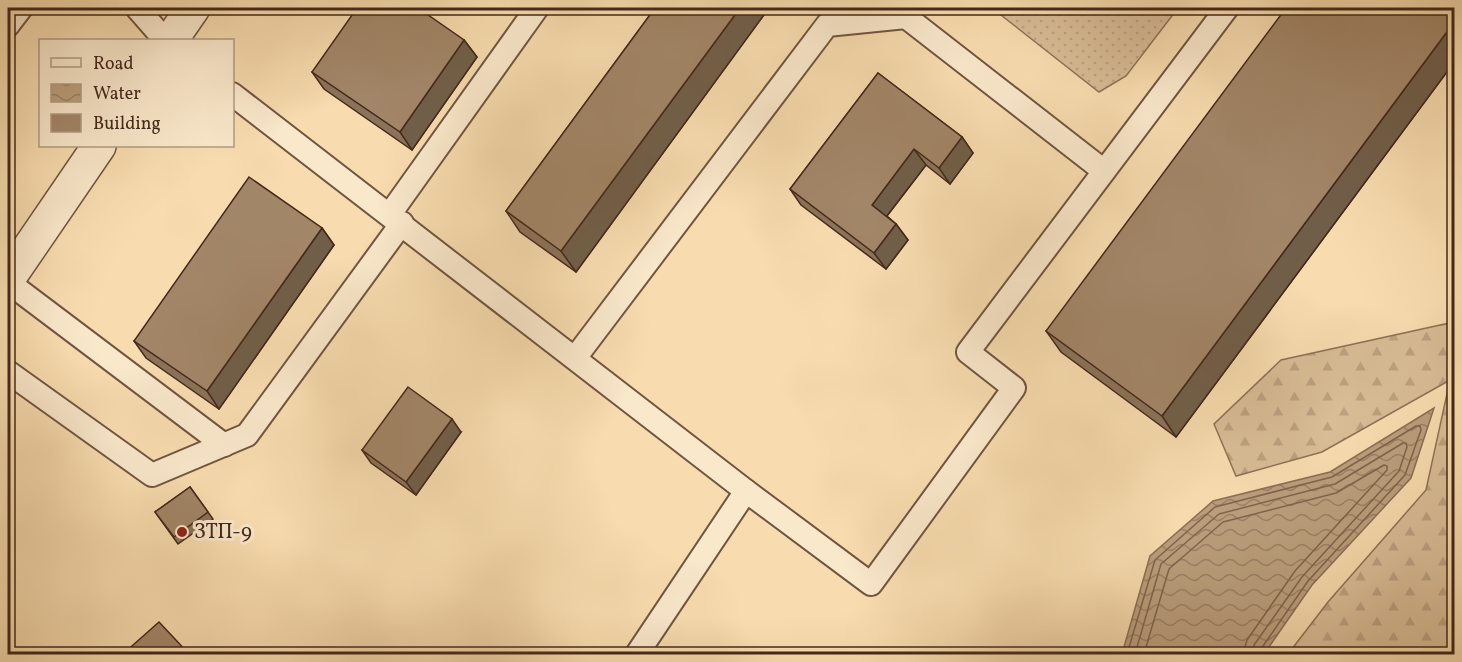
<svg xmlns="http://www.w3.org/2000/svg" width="1462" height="662" viewBox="0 0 1462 662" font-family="Vollkorn,serif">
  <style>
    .grass { fill: url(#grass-dots); stroke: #8e7258; stroke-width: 1.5 }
    .forest { fill: url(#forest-firs); stroke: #8e7258; stroke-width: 1.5 }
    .water { fill: url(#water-waves); stroke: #8b6f56; stroke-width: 1.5 }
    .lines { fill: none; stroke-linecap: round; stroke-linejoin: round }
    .shore { stroke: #80644c; stroke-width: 1.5 }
    .lane-casing { stroke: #715540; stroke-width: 26 }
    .street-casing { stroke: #715540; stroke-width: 36 }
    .lane { stroke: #fae8cb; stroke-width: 22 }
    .street { stroke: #fae8cb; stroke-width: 33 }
    .wall { fill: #8b7359; stroke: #44281b; stroke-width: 1.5 }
    .shaded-wall { fill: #715e49; stroke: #44281b; stroke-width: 1.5 }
    .building { fill: #a28668; stroke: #44281b; stroke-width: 1.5 }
    .poi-dot { fill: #8f2418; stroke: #fae8cb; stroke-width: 2 }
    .labels { text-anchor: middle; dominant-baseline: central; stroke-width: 6; stroke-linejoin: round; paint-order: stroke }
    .poi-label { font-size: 21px; fill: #44281b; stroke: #fae8cb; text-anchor: start }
  </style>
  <defs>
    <pattern id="grass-dots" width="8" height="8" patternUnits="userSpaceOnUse" patternTransform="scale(1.5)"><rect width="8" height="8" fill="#d9bd96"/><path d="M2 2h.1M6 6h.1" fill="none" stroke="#bba281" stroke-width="1.8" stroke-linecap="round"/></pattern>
    <pattern id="forest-firs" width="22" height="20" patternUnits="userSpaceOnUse" patternTransform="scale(1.5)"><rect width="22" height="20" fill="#d9bd96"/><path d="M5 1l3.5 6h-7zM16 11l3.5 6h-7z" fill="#bba281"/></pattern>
    <pattern id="water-waves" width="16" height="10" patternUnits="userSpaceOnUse" patternTransform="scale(1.5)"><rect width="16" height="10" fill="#bb9f7d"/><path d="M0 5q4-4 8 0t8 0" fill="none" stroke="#9a8266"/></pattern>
  </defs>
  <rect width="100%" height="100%" fill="#f8dcaf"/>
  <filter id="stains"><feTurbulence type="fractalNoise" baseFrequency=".00333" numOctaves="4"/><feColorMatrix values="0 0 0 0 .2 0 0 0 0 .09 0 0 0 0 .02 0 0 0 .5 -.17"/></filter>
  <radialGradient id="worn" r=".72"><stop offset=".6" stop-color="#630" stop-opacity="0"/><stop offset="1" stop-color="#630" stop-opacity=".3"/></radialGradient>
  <path class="grass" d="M992 8H1178L1126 76 1099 92Z"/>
  <path class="forest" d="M1454 322V654H1288L1328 602 1426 490 1450 380 1322 452 1236 476 1214 424 1281 360Z"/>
  <path class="water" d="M1434 408 1411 478 1312 585 1264 654H1122L1150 556 1213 501 1330 472Z"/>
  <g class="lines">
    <g class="shore">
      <path d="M1127 654 1155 560 1215 507 1332 477 1416 426H1420L1421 430 1405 475 1308 581 1261 649 1260 654"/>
      <path d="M1135 654 1161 564 1219 514 1335 484 1403 443H1406L1407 447 1399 471 1302 577 1254 645 1252 654"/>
      <path d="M1144 654 1169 569 1223 522 1336 493 1384 465 1387 466V470L1295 571 1247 640 1243 654"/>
    </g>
    <g class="lane-casing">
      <g id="lane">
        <path d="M137 8 165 40"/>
        <path d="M913 8 906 17 1104 171"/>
        <path d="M8 25 21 8"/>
        <path d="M232 94 746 491 871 584 1014 388 968 352 1227 8"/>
        <path d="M390 214 537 8"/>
        <path d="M8 282 224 445"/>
        <path d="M575 358 827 25 906 17"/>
        <path d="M8 372 152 475 247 435 402 223"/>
        <path d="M637 654 746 491"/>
      </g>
    </g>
    <g class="street-casing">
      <g id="street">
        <path d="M171 40 193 8"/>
        <path d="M8 279 99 146"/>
      </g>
    </g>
    <use href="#lane" class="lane"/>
    <use href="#street" class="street"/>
  </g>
  <g class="wall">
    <path d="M655 8H769L576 272 520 232 506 211Z"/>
    <path d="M1455 8V61L1176 437 1061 352 1046 331Z"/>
    <path d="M464 40 477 57 412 150 324 89 312 72Z"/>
    <path d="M878 73 962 137 973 153 950 184 926 165 887 216 896 224 908 240 886 269 801 205 790 189Z"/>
    <path d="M322 228 334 245 219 409 146 358 134 341Z"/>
    <path d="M461 432 416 495 371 463 362 450Z"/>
    <path d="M190 487 213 519 178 544 155 512Z"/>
  </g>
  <g class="shaded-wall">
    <path d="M740 8H769L576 272 561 251Z"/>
    <path d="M1455 21V61L1176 437 1162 416Z"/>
    <path d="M464 40 477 57 412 150 400 132Z"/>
    <path d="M962 137 973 153 950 184 939 168Z"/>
    <path d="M914 149 926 165 883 221 872 205Z"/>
    <path d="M896 224 908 240 886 269 874 253Z"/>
    <path d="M322 228 334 245 219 409 207 391Z"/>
    <path d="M452 419 461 432 416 495 406 482Z"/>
  </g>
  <g class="building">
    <path d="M357 8H418L464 40 400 132 312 72Z"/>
    <path d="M655 8H740L561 251 506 211Z"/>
    <path d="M1286 8H1455V21L1162 416 1046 331Z"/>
    <path d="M878 73 962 137 939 168 914 149 872 205 896 224 874 253 790 189Z"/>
    <path d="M249 177 322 228 207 391 134 341Z"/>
    <path d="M408 387 452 419 406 482 362 450Z"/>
    <path d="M190 487 208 512 174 537 155 512Z"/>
    <path d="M159 622 189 654H123Z"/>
  </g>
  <circle class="poi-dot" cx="182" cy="532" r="6"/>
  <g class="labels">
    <g class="poi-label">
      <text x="194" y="532">ЗТП-9</text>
    </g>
  </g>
  <rect width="1462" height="662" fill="none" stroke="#f8dcaf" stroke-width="30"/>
  <rect x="9" y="9" width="1444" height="644" fill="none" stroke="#44281b" stroke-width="3"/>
  <rect x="15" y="15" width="1432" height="632" fill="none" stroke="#44281b" stroke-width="1.5"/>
  <rect x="39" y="39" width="195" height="108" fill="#fae8cb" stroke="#b19b85" stroke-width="1.5"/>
  <rect x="51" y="58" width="30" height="9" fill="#fae8cb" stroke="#b19b85" stroke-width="1.5"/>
  <text x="93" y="69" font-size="18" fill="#44281b">Road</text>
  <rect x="51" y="84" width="30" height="18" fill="url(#water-waves)" stroke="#b19b85" stroke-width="1.5"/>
  <text x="93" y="99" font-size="18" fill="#44281b">Water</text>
  <rect x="51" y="114" width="30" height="18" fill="#a28668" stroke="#b19b85" stroke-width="1.5"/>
  <text x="93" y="129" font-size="18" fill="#44281b">Building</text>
  <rect width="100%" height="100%" filter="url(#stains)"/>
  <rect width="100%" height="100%" fill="url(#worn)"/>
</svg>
